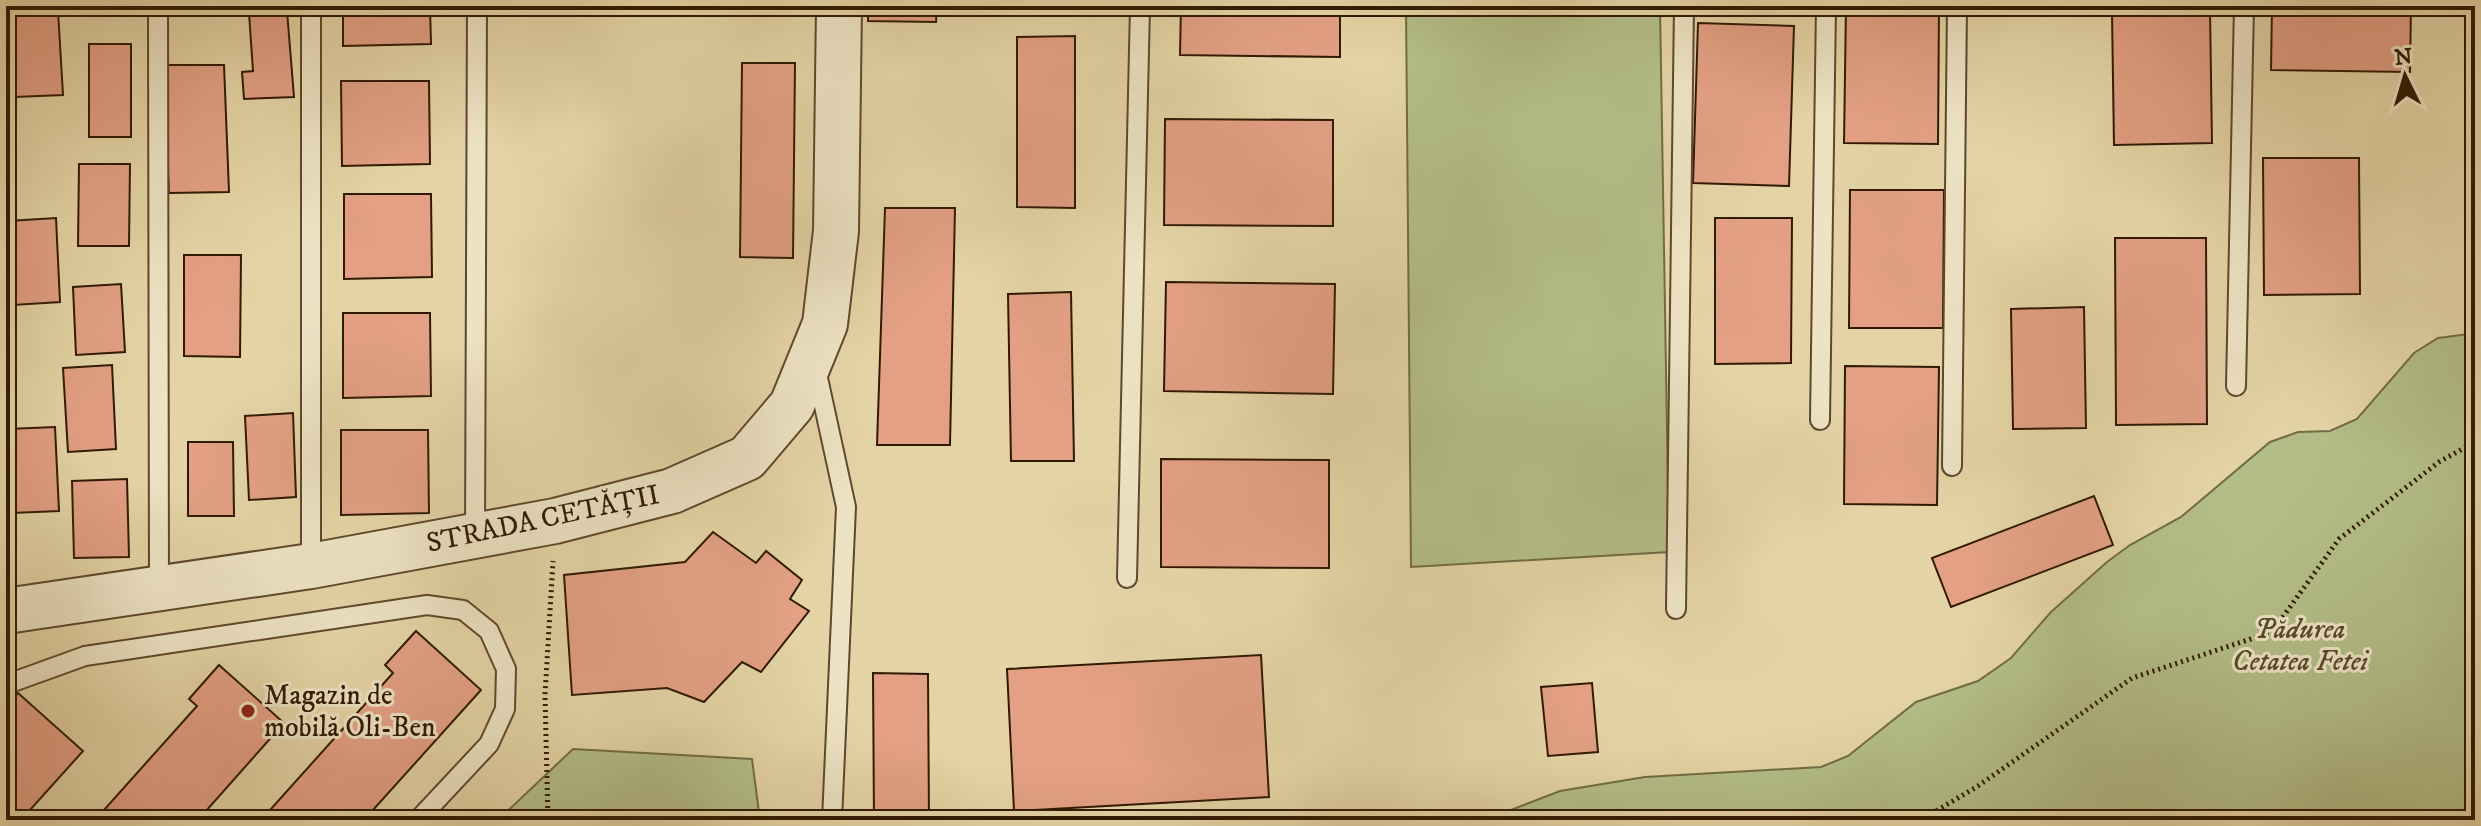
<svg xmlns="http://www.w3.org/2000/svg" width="2481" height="826" viewBox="0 0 2481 826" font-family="'IM FELL DW Pica',serif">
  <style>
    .green { fill: #b3bd87; stroke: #726c45; stroke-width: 2 }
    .building { fill: #e3a084; stroke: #311a03; stroke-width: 2 }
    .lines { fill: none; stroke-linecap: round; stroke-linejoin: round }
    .service-casing { stroke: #5e482c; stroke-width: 22 }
    .tertiary-casing { stroke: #5e482c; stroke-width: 48 }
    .path { stroke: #311a03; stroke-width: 5; stroke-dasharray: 2 4; stroke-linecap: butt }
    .service { stroke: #ede3c4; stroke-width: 18 }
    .tertiary { stroke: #ede3c4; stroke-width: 44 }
    .poi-dot { fill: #8f2418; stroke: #ede3c4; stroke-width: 3 }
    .labels { text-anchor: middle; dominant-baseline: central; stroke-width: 6; stroke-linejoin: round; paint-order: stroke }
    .street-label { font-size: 28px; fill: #311a03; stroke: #ede3c4 }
    .park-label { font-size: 28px; font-style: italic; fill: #584b2b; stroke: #ede3c4 }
    .poi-label { font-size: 28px; fill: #311a03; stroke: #ede3c4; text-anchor: start }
  </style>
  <rect width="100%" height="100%" fill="#e4d4a5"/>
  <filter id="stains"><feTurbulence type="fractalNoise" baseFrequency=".0025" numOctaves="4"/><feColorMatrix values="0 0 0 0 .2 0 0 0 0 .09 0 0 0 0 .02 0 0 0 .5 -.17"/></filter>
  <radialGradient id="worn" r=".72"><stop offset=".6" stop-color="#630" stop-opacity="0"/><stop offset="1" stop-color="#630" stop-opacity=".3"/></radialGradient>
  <g class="green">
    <path d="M1406 6H1660L1669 552 1411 567Z"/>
    <path d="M2469 334 2475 335V820H1485L1560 791 1645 777 1821 767 1848 756 1916 702 1978 681 2011 658 2051 612 2107 562 2130 545 2181 517 2270 442 2298 432 2330 431 2357 419 2414 353 2438 338Z"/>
    <path d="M573 749 752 759 760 820H498Z"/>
  </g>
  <g class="building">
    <path d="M343 6H430L431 44 343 46Z"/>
    <path d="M868 6H937L936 22 868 21Z"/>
    <path d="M1181 6H1340V57L1180 55Z"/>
    <path d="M1846 6H1939L1938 144 1844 143Z"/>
    <path d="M2272 6H2411L2410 72 2271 70Z"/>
    <path d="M58 11 63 95 15 97 11 13Z"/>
    <path d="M287 11 294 97 244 99 242 72 253 71 249 13Z"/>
    <path d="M2210 11 2212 143 2114 145 2112 13Z"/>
    <path d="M1698 23 1794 26 1789 186 1693 183Z"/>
    <path d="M1075 36V208L1017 207V37Z"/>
    <rect x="89" y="44" width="42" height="93"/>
    <path d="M742 63H795L793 258 740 257Z"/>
    <path d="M163 65H224L229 192 169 193Z"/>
    <path d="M341 81H429L430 164 342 166Z"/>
    <path d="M1165 119 1333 120V226L1164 225Z"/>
    <path d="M2263 158H2359L2360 294 2264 295Z"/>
    <path d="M79 164H130L129 246H78Z"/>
    <path d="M1850 190H1944L1943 328H1849Z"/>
    <path d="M344 194H431L432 277 344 279Z"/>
    <path d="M885 208H955L950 445H877Z"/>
    <path d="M56 218 60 302 13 305 8 221Z"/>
    <path d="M1715 218H1792L1791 363 1715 364Z"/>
    <path d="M2115 238H2206L2207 424 2116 425Z"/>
    <path d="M184 255H241L240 357 184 356Z"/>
    <path d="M1166 282 1335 284 1333 394 1164 391Z"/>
    <path d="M121 284 125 352 76 355 73 287Z"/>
    <path d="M1071 292 1074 461H1011L1008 294Z"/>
    <path d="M2084 307 2086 428 2013 429 2011 309Z"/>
    <path d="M343 313H430L431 396 343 398Z"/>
    <path d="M112 365 116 449 68 452 63 368Z"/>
    <path d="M1845 366 1939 367 1937 505 1844 504Z"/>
    <path d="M293 413 296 497 249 500 245 416Z"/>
    <path d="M55 427 59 511 12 513 7 429Z"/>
    <path d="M341 430H428L429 513 341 515Z"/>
    <path d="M188 442H233L234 516H188Z"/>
    <path d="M1161 459 1329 460V568L1161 567Z"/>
    <path d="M127 479 129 557 74 558 72 481Z"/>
    <path d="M2094 496 2113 545 1951 607 1932 558Z"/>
    <path d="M713 532 756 563 766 551 802 580 790 599 809 611 761 672 742 662 704 702 667 688 572 695 564 575 685 562Z"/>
    <path d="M416 631 481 690 364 820H261L393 673 385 665Z"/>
    <path d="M1261 655 1269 797 1014 811 1007 669Z"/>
    <path d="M219 665 284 723 198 820H95L197 706 189 699Z"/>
    <path d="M873 673 928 674 929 820H874Z"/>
    <path d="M1592 683 1598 752 1548 756 1541 687Z"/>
    <path d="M18 693 83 751 21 820H6V706Z"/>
  </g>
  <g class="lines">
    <g class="service-casing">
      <g id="service">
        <path d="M158 6 159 589"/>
        <path d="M816 369 846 507 832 820"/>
        <path d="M2236 386 2244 6"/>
        <path d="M1820 420 1826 6"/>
        <path d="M1952 466 1957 6"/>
        <path d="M475 535 477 6"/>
        <path d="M311 566V6"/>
        <path d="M1127 578 1140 6"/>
        <path d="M1676 609 1684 6"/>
        <path d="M6 686 13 682 85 656 427 605 463 610 489 631 506 669 505 709 489 744 418 820"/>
      </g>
    </g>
    <g class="tertiary-casing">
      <path id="tertiary" d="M6 611 311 566 555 521 672 491 747 458 792 405 825 324 836 231 839 6"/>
    </g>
    <g class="path">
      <path d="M548 820 545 695 553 561"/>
      <path d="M1921 820 1978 786 2132 678 2272 632 2339 539 2439 462 2475 442"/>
    </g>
    <use href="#service" class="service"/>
    <use href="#tertiary" class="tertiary"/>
  </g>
  <circle class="poi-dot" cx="248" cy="711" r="8"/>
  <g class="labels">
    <g class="street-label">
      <text transform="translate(543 519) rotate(-12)">STRADA CETĂȚII</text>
    </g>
    <g class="park-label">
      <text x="2300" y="629">Pădurea<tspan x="2300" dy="32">Cetatea Fetei</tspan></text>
    </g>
    <g class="poi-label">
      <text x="264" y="695">Magazin de<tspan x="264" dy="32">mobilă Oli-Ben</tspan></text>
    </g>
  </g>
  <rect width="2481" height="826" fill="none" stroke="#e4d4a5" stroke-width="32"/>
  <rect x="8" y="8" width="2465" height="810" fill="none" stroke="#311a03" stroke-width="4"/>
  <rect x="16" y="16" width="2449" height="794" fill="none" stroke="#311a03" stroke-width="2"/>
  <g transform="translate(2405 76) rotate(355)" stroke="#ede3c4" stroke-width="6" paint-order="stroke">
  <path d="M0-6L14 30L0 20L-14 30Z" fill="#311a03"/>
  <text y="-12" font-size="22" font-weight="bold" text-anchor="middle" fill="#311a03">N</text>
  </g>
  <rect width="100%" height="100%" filter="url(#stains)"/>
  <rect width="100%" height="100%" fill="url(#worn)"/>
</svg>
